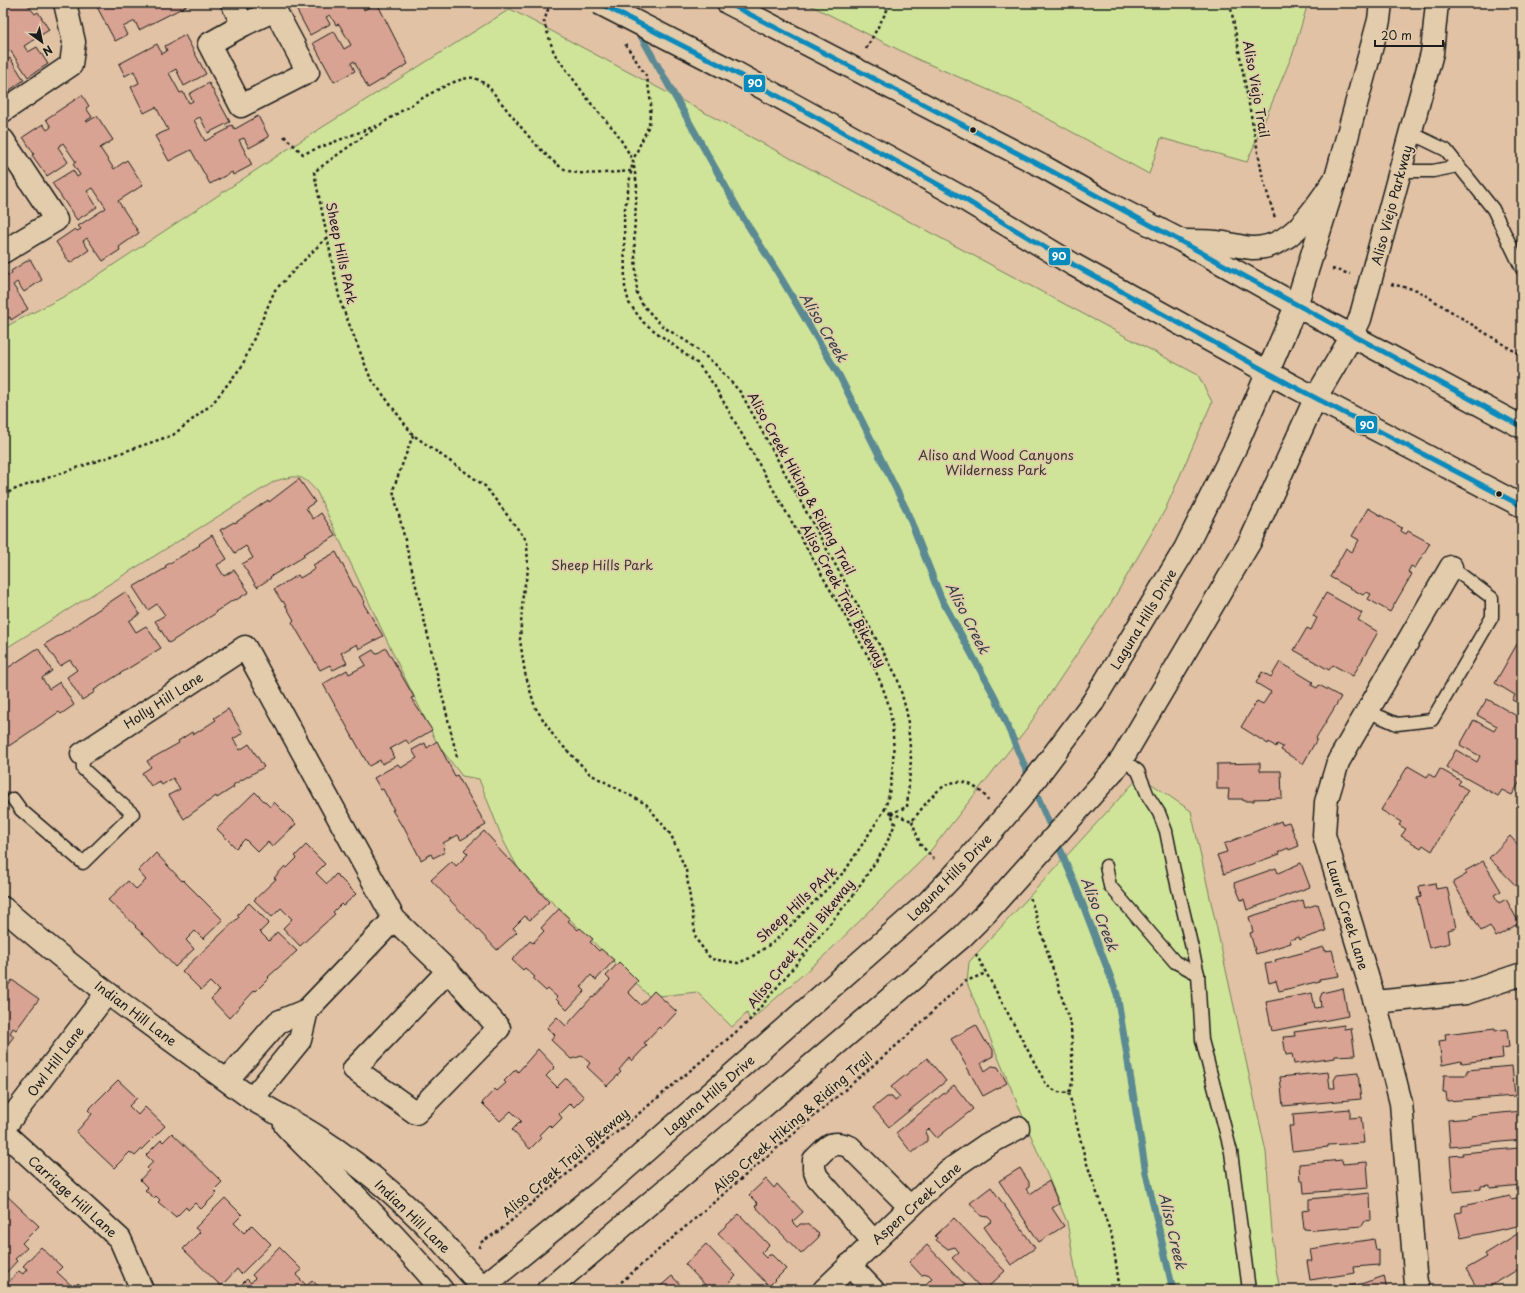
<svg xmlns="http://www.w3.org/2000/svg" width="1525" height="1293" viewBox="0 0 1525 1293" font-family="'Playpen Sans',sans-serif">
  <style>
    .green { fill: #cfe499; stroke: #76805a }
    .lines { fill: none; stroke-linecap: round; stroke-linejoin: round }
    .stream { stroke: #5b8a93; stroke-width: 7 }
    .building { fill: #d8a392; stroke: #1c1c1c }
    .service-casing { stroke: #1c1c1c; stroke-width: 15 }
    .minor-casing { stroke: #1c1c1c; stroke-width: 25 }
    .tertiary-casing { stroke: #1c1c1c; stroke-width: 25 }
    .secondary-casing { stroke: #1c1c1c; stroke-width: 25 }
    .primary-casing { stroke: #1c1c1c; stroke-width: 25 }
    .path { stroke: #1c1c1c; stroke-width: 2.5; stroke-dasharray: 3 3; stroke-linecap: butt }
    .service { stroke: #e2ccab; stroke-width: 12 }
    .minor { stroke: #e2ccab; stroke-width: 22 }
    .tertiary { stroke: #e2ccab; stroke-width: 22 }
    .secondary { stroke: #e2ccab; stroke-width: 22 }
    .primary { stroke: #e2ccab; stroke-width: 22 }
    .secondary-bridge-casing { stroke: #1c1c1c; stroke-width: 25; stroke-linecap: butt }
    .primary-bridge-casing { stroke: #1c1c1c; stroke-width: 25; stroke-linecap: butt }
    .secondary-bridge { stroke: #e2ccab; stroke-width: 22 }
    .primary-bridge { stroke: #e2ccab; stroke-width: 22 }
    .bus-1-casing { stroke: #e2ccab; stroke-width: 8 }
    .bus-1 { stroke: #078abc; stroke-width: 5 }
    .bus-dot { fill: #1c1c1c; stroke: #e2ccab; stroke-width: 1.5 }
    .labels { text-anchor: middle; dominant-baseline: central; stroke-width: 3.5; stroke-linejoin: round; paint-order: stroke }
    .street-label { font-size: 13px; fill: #1c1c1c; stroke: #e2ccab }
    .park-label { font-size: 13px; fill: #373a2f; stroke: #e2ccab }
    .water-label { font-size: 14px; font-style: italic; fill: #314144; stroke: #e2ccab }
    .line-badge { stroke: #e2ccab; stroke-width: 1.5 }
    .badge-label { font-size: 11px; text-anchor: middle; font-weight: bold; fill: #fff }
  </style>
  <rect width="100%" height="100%" fill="#e1c2a5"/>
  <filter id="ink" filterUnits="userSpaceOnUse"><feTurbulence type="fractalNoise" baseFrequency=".025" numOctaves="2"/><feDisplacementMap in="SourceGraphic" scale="8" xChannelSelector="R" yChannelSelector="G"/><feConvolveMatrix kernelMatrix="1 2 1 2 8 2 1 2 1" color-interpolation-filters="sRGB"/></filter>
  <g filter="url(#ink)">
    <g class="green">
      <path d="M806 3H1308L1293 53 1247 162 1161 138 1149 174 1021 104 917 59Z"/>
      <path d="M510 9 1198 375 1212 402 1165 510 1111 603 1027 728 927 855 826 954 750 1021 747 1013 732 1027 697 992 650 997 519 870 503 840 479 779 462 776 438 745 399 666 317 492C301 473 298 475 275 481L3 650V328L71 293 288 149Z"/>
      <path d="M1140 776 1191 811 1266 1152 1274 1258 1280 1290H1079L1067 1222 967 983 969 962Z"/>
    </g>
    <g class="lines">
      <path class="stream" d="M637 29 742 216 778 273 840 377 906 509 941 598 995 697 1075 884 1117 994 1146 1173 1173 1290"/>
    </g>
    <g class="building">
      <path d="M7 3H26L35 14 38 12 49 30 24 46 28 52 37 47 48 64 28 77 10 50 3 55V6Z"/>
      <path d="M95 3H192L139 30 135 21 123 27 127 35 115 41Z"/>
      <path d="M293 3H360L364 10 377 3 408 64 368 88 354 61 351 63 355 71 334 82 313 43 334 31 344 49 351 45 339 24 336 25 330 15 326 17 330 24 310 35Z"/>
      <path d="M185 35 206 74 184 86 176 69 169 73 180 93 183 92 189 103 193 101 189 94 209 83 230 122 208 133 200 117 194 120 205 141 228 129 227 127 232 125 235 129 258 116 269 137 249 148 244 138 239 140 252 165 233 175 232 172 210 184 191 150 169 161 155 136 168 130 156 107 144 113 131 87 139 83 134 71 125 76 119 64 157 44 162 54 167 51 165 46Z"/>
      <path d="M10 58 24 80 3 95V63Z"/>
      <path d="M82 95 89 106 86 108 92 117 86 121 87 122 97 116 113 140 100 148 114 169 127 160 143 185 118 201 139 233 119 247 120 250 103 261 87 238 83 241 89 250 70 263 56 242 75 229 77 231 81 229 78 226 106 208 93 188 87 191 97 207 77 220 52 183 73 170 77 177 80 175 73 164 76 162 63 143 58 147 68 162 47 176 32 155 34 154 23 137 43 124 47 130 51 127 46 119Z"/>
      <path d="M30 259 42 280 24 292 17 282 13 285 28 309 11 320 10 317 3 322V273L6 272 8 276 12 273 11 271Z"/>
      <path d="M299 479 315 502 306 508 313 519 321 513 336 536 303 554 305 556 270 577 271 578 257 587 242 564 253 558 246 546 235 553 220 530 234 522 235 523 268 500 269 502Z"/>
      <path d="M1368 508 1402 528 1401 531 1406 534 1408 531 1430 543 1415 568 1411 566 1408 572 1412 574 1390 612 1368 599 1371 594 1366 592 1363 595 1330 577 1346 548 1352 552 1359 540 1352 536Z"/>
      <path d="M212 535 227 559 217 565 224 576 234 570 249 592 236 600 235 599 215 612 216 613 169 643 155 621 165 615 157 604 148 610 133 587 166 568 165 566 200 545 199 544Z"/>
      <path d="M336 552 354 587H356L365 602 363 603 383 636 359 649 357 644 341 653 347 663 333 670 330 665 320 670 292 622 294 620 283 601 282 602 274 589 298 575 300 578 315 569 313 565Z"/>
      <path d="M125 592 140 614 129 621 136 632 146 626 161 648 94 690 95 692 82 700 67 677 77 670 70 660 60 666 45 644 78 624V623Z"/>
      <path d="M1326 593 1362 613 1358 620 1378 632 1353 676 1333 665 1329 670 1294 650 1307 628 1311 630 1317 618 1313 616Z"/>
      <path d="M1521 637 1522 638V705L1512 700 1515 695 1495 683Z"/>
      <path d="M38 648 52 671 42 678 49 689 60 682 74 705 61 714 59 712 3 750V671Z"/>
      <path d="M386 648 414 697 411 698 432 730 409 744 406 740 390 749 394 758 382 764 380 760 369 766 323 684 347 670 349 674 366 665 361 657 373 650 376 654Z"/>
      <path d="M1280 662 1313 682 1311 685 1317 688 1319 685 1341 697 1316 738 1317 739 1303 764 1281 750 1283 747 1277 744 1276 747 1269 742 1268 744 1241 727 1257 701 1263 704 1271 692 1256 683 1262 672 1271 677Z"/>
      <path d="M1487 699 1522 719V768L1519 773 1522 774V778L1512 795 1502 790 1498 796 1446 767 1456 750 1477 762 1480 756 1460 745 1474 720 1494 731 1497 726 1477 715Z"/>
      <path d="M228 709 243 733 233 739 240 750 249 744 264 767 233 785 234 787 217 798 216 796 184 819 169 795 180 789 173 778 162 785 159 781 151 786 142 773 151 767 147 761 179 743 178 741 192 732 193 735 216 720 214 718Z"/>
      <path d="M437 741 455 776 457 775 486 825 461 840 458 835 443 843 445 846 443 848 445 852 433 858 431 854 421 860 403 825 402 826 392 810H394L383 789 381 790 374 778 398 764 401 768 417 758 412 750 425 743 427 748Z"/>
      <path d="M1260 763V771H1281L1282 798 1254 799V801H1243V799H1228L1229 789H1217V764Z"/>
      <path d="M1408 766 1427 777 1429 774 1435 778 1440 769 1461 781 1458 784 1468 790 1432 851 1423 845 1421 848 1401 836 1406 829 1399 825 1401 822 1381 810Z"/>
      <path d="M255 792 270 807 274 802 296 824 272 847 268 842 258 852 245 839 236 848 217 829Z"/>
      <path d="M1281 821 1282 824 1289 822 1299 846 1289 850 1288 848 1279 852 1280 854 1224 874 1217 855 1227 852 1224 844Z"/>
      <path d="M484 831 496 844 495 845 509 860 510 859 549 902 530 920 525 916 513 928 517 932 497 950 431 880 452 861 456 866 468 854 464 850Z"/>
      <path d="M1510 836 1522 849V892L1489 858Z"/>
      <path d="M306 845 325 864 316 873 327 884 336 874 356 894 343 906 341 904 333 912 335 914 300 946 283 928 292 919 281 908 272 917 254 900 276 879 274 878 285 866 287 868 297 858 295 856Z"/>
      <path d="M156 853 182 881 183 880 223 920 203 939 195 931 186 940 194 949 175 967 149 939 135 927 136 926 108 900 128 881 136 889 146 880 138 871Z"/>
      <path d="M1483 861 1501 891 1494 895 1499 903 1506 899 1519 923 1496 937 1490 926 1481 931 1453 882 1467 874 1465 871Z"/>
      <path d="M1301 863 1310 887 1247 910 1244 899 1241 900 1234 883 1276 868 1278 873Z"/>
      <path d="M1435 883 1436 889 1447 887 1456 928 1448 930 1450 943 1429 948 1417 898 1421 897 1419 886Z"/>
      <path d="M1303 900 1305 908 1318 904 1326 931 1299 940 1298 937 1290 940 1291 943 1256 954 1250 933 1253 932 1249 917Z"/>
      <path d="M249 903 269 923 260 932 269 941 277 932 297 951 268 977 269 978 256 991 255 990 229 1018 211 999 219 991 210 982 201 990 182 971 239 917 237 915Z"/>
      <path d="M559 909 570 919 568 921 578 930 580 928 593 939 590 942 599 951 601 949 614 960 596 980 591 975 581 987 585 991 567 1010 556 999 557 997 548 989 546 991 533 979 535 977 525 968 523 970 512 960 530 941 533 943 544 931 541 928Z"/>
      <path d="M1324 947 1325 951 1332 950 1339 976 1319 979 1320 981 1279 991 1276 981 1269 983 1265 964 1276 962 1275 960Z"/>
      <path d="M619 962 638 981 628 992 641 1005 654 991 677 1012 661 1029 659 1027 644 1043 647 1045 632 1061 629 1058 619 1070 621 1072 607 1086 587 1067 590 1063 582 1056 571 1059 551 1040 555 1035 547 1028 557 1017 566 1026 592 997 593 998 610 980 606 976Z"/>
      <path d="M12 980 39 999 16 1030 13 1028 10 1033 14 1036 3 1051V982L8 986Z"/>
      <path d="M1343 988 1348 1016 1272 1031 1266 1002 1312 993 1315 1008 1321 1007 1320 998 1322 993Z"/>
      <path d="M976 1025 987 1044 990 1045 993 1050V1056L981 1063 985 1071 992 1066 998 1067 1007 1083 983 1096 951 1039Z"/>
      <path d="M1344 1025V1029L1351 1028 1355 1055 1335 1056V1058L1294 1064 1292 1054 1286 1055 1283 1037 1295 1036 1294 1032Z"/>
      <path d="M1495 1028V1031L1507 1029 1509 1047 1502 1048 1503 1058 1462 1063 1461 1061 1442 1065 1439 1041 1446 1040 1445 1034Z"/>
      <path d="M538 1049 555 1067 546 1076 557 1087 566 1078 584 1097 574 1107 570 1103 559 1114 562 1118 552 1128 549 1125 539 1135 542 1137 530 1149 512 1130 521 1121 511 1111 500 1121 482 1103 495 1089 497 1091 506 1083 504 1081 516 1069 518 1072Z"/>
      <path d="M927 1058 946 1081 889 1127 873 1108 887 1097H892L895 1101 900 1097 891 1087Z"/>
      <path d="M1512 1066 1515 1096 1447 1101 1446 1092H1443L1444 1075H1467V1070Z"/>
      <path d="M1328 1072 1330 1088H1335L1334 1080 1337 1075 1358 1073 1361 1099 1283 1106 1280 1077Z"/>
      <path d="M118 1080 137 1098 129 1106 138 1115 145 1107 165 1126 135 1156 130 1152 114 1168 76 1132 92 1114 88 1110Z"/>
      <path d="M954 1085 973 1109 937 1138 929 1129 925 1133 927 1136V1141L912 1153 896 1133Z"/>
      <path d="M1350 1109V1118L1361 1117 1364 1143 1328 1145V1147L1292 1151 1289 1126H1294L1293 1114Z"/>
      <path d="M1522 1111V1140L1450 1147 1448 1120 1471 1118 1470 1116Z"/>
      <path d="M172 1133 222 1182 214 1190 217 1193 201 1209 195 1203 188 1210 186 1207 176 1217 158 1202 160 1200 156 1196 154 1198 145 1190 148 1188 140 1180 149 1170 147 1168 153 1162 146 1155 161 1140 163 1142Z"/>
      <path d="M1519 1148 1520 1163H1522V1185L1490 1188V1185L1481 1186V1189L1453 1192 1450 1156 1463 1155 1462 1153Z"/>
      <path d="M1342 1160 1343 1164 1367 1162 1369 1188 1304 1193 1303 1181H1300L1299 1164Z"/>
      <path d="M1020 1168 1029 1182V1187L1026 1189 1030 1194 1049 1181 1059 1204 1052 1208 1064 1226 1039 1242 999 1181Z"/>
      <path d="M766 1179 774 1188 777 1184 803 1212 792 1222 797 1227 800 1224H807L819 1234 818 1235 819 1237 801 1254 755 1206 758 1204 749 1195Z"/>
      <path d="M991 1187 1035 1248 1011 1265 984 1227 992 1221 988 1217 981 1216 970 1203Z"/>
      <path d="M3 1192 39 1226 22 1243 27 1248 15 1259 17 1261 3 1276Z"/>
      <path d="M1370 1193 1371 1220 1365 1221 1362 1226 1316 1230 1304 1229 1302 1211 1309 1210V1199Z"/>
      <path d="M1510 1196 1511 1199 1522 1197V1225L1461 1238 1455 1213 1462 1212V1206Z"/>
      <path d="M225 1198 242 1215 234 1223 244 1233 252 1225 271 1244 241 1274 237 1269 221 1286 183 1249 200 1232 195 1228Z"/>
      <path d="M739 1214 769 1245 761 1253 766 1258 769 1255H772L786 1269 769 1286 718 1233Z"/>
      <path d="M954 1218 1005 1271 985 1290H983L952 1258 959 1252 955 1247 948 1249 936 1240 937 1238 935 1236Z"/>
      <path d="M1522 1231V1267L1484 1290H1478L1466 1269 1487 1257 1485 1254Z"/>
      <path d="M1374 1239 1376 1250 1379 1249V1265L1354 1267 1355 1273 1310 1280 1307 1261H1312L1310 1249Z"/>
      <path d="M706 1244 736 1276 729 1283 734 1288 737 1285 747 1290H710L685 1264Z"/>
      <path d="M927 1245 970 1290H932L926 1284 932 1278 928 1274 921 1275 909 1262Z"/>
      <path d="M41 1247 62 1267 57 1272 74 1288 78 1283 85 1290H3V1288L19 1271 23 1274 27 1269 23 1266Z"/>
      <path d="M279 1247 302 1270 296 1275 307 1286 312 1280 322 1290H236L247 1279 251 1283 255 1278 252 1275Z"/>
      <path d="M672 1276 685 1290H656Z"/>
      <path d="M1384 1276 1387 1290H1331L1364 1283Z"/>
    </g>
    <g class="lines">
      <g class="service-casing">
        <g id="service">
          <path d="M1411 133 1446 150 1493 209 1522 269"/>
          <path d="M1400 171H1433L1458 166"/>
          <path d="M1367 711 1397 724 1432 720 1492 617V598L1451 567"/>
          <path d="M1122 759 1138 771 1148 796 1159 813 1166 831 1174 871 1198 974 1202 1040 1231 1152 1249 1290"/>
          <path d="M13 799 21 810 83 863 133 814 83 769 82 754"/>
          <path d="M1106 866 1110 886 1175 962 1198 974"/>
        </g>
      </g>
      <g class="minor-casing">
        <g id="minor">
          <path d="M232 3 243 25"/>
          <path d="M275 10 308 72 241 106 209 44 243 25Z"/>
          <path d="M3 111 71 65 74 42 65 3"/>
          <path d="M3 140 56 220 3 252"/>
          <path d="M82 754 245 647 394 919 448 971 499 1028 416 1113 354 1069 448 971"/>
          <path d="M1375 1002 1466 993 1522 974"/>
          <path d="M227 1080 278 1022 307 1010 394 919"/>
          <path d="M252 1099 300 1040 307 1010"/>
          <path d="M3 1129 107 993"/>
          <path d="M3 1132 120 1239 142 1290"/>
          <path d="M874 1242 817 1177 814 1169V1160C828 1147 830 1139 850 1147L910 1207"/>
          <path d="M849 1265 873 1290"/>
          <path d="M824 1290 948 1171 986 1145 1018 1128"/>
          <path d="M1419 1290 1416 1284 1401 1103 1375 1002 1324 835 1326 802 1338 762 1451 567"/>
        </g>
      </g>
      <g class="tertiary-casing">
        <g id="tertiary">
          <path d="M3 908C81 977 167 1037 251 1098 272 1112 295 1122 316 1136 369 1170 416 1211 457 1259 466 1269 476 1279 484 1290"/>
          <path d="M285 1125C304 1146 324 1164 344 1184 378 1218 411 1253 442 1290"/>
        </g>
      </g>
      <g class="secondary-casing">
        <g id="secondary">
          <path d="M1093 702 1185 549 1237 444 1296 306 1336 178 1379 20 1381 3"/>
          <path d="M1114 770 1122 759 1251 540 1316 397 1352 336 1360 319 1432 53 1437 3"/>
          <path d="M479 1290 598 1193 929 901 956 873"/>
          <path d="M548 1290 962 937 987 912"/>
        </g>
      </g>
      <g class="primary-casing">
        <g id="primary">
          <path d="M728 3 1042 166 1104 201 1182 241 1326 322 1522 427"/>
          <path d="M734 72 959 196 1074 265 1289 384 1522 506"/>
          <path d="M1185 241C1195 241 1205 241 1216 242 1228 243 1240 247 1252 248 1293 249 1315 207 1336 178"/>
        </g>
      </g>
      <g class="path">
        <path d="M550 3 544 22 554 53 593 106 616 132 633 160 637 186 634 235 637 294 642 304 662 326 689 343 716 365 741 393 897 677 907 713 911 759 907 807 891 813"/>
        <path d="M1230 3 1263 179 1275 218"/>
        <path d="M866 49 891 3"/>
        <path d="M284 136 303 154 378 125"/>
        <path d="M631 171C614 172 585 176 569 171 546 164 505 106 487 85 483 83 478 79 474 78 447 73 340 153 314 172L340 301 370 377 413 435 485 486 527 541 528 571 523 593 520 640 525 673 535 707 555 738 590 774 646 804 671 835 686 870 696 939 711 959 738 963 750 958 775 941 845 871 885 809"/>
        <path d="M1332 269 1350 274"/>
        <path d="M1391 284 1417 290 1522 356"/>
        <path d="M413 435 393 490 457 757"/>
        <path d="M3 495 18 488 173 435 212 404 242 366 275 290 327 237"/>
        <path d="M891 813 912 821C927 803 946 770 973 786 979 790 985 794 988 801"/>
        <path d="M912 821 920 844 935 860"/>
        <path d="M976 954 1046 1084 1057 1092 1069 1093 1073 1080 1071 1026 1030 897"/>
        <path d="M1069 1093 1085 1158 1112 1237 1120 1290"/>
        <path d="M479 1248 480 1243 499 1231 748 1022 852 897 884 849 895 824 891 813 885 809C894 778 896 744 890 711 887 696 879 679 873 665L714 385 698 364 643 322 629 303 625 287 624 215 633 160 649 125 651 104 647 77 624 42"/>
        <path d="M612 1290 905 1038 964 982 986 973"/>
      </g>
      <use href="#service" class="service"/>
      <use href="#minor" class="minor"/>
      <use href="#tertiary" class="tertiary"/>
      <use href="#secondary" class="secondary"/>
      <use href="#primary" class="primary"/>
      <g class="secondary-bridge-casing">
        <g id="secondary-bridge">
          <path d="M956 873 1021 798 1093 702"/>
          <path d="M987 912 1114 770"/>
        </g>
      </g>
      <g class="primary-bridge-casing">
        <path id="primary-bridge" d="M599 3 734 72"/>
      </g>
      <use href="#secondary-bridge" class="secondary-bridge"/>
      <use href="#primary-bridge" class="primary-bridge"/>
      <g class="bus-1-casing">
        <g id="bus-1">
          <path d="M599 3 734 72 959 196 1074 265 1289 384 1522 506"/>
          <path d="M728 3 1042 166 1522 427"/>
        </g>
      </g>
      <use href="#bus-1" class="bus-1"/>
    </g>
  </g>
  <g class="bus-dot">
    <circle cx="973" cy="130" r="3.5"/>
    <circle cx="1499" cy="494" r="3.5"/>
  </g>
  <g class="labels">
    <g class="street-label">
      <text transform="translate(1257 89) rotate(80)">Aliso Viejo Trail</text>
      <text transform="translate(1391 205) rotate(-75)">Aliso Viejo Parkway</text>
      <text transform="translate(342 253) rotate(78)">Sheep Hills PArk</text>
      <text transform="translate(802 483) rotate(61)">Aliso Creek Hiking &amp; Riding Trail</text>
      <text transform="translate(844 595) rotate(61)">Aliso Creek Trail Bikeway</text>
      <text transform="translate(1143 619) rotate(-59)">Laguna Hills Drive</text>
      <text transform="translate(163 700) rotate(-33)">Holly Hill Lane</text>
      <text transform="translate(949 877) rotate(-46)">Laguna Hills Drive</text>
      <text transform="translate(796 904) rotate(-43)">Sheep Hills PArk</text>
      <text transform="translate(1348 915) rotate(73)">Laurel Creek Lane</text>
      <text transform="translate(800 943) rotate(-51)">Aliso Creek Trail Bikeway</text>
      <text transform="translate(136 1013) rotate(37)">Indian Hill Lane</text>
      <text transform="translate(55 1061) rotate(-53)">Owl Hill Lane</text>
      <text transform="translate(709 1095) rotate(-41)">Laguna Hills Drive</text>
      <text transform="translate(792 1122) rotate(-41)">Aliso Creek Hiking &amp; Riding Trail</text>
      <text transform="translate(565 1162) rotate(-40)">Aliso Creek Trail Bikeway</text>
      <text transform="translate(73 1196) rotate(42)">Carriage Hill Lane</text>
      <text transform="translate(916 1203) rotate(-42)">Aspen Creek Lane</text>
      <text transform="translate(413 1216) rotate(44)">Indian Hill Lane</text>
    </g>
    <g class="park-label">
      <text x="996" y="454">Aliso and Wood Canyons<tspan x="996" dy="15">Wilderness Park</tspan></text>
      <text x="602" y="564">Sheep Hills Park</text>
    </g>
    <g class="water-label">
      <text transform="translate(824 327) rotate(59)">Aliso Creek</text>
      <text transform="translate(968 618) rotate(63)">Aliso Creek</text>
      <text transform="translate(1100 914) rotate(69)">Aliso Creek</text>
      <text transform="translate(1173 1231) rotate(77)">Aliso Creek</text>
    </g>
  </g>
  <g class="line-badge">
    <rect x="743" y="74" width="23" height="19" rx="4" fill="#078abc"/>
    <rect x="1048" y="247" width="23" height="19" rx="4" fill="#078abc"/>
    <rect x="1355" y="415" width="23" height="19" rx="4" fill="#078abc"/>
  </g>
  <g class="badge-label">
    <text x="755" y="87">90</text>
    <text x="1059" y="260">90</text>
    <text x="1367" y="429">90</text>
  </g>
  <rect width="1525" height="1293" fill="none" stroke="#e2ccab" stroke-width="16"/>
  <rect x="8" y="8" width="1509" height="1277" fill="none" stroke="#1c1c1c" stroke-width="1.5" filter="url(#ink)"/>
  <g transform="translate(42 42) rotate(147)" stroke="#e2ccab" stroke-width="3" paint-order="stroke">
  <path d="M0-3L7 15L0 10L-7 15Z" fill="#1c1c1c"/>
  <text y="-6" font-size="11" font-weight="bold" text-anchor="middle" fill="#1c1c1c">N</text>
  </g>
  <path d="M1375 40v6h68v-6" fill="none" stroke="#1c1c1c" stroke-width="2"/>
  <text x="1381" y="40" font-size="12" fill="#1c1c1c" stroke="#e2ccab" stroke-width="3" paint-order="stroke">20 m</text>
</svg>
